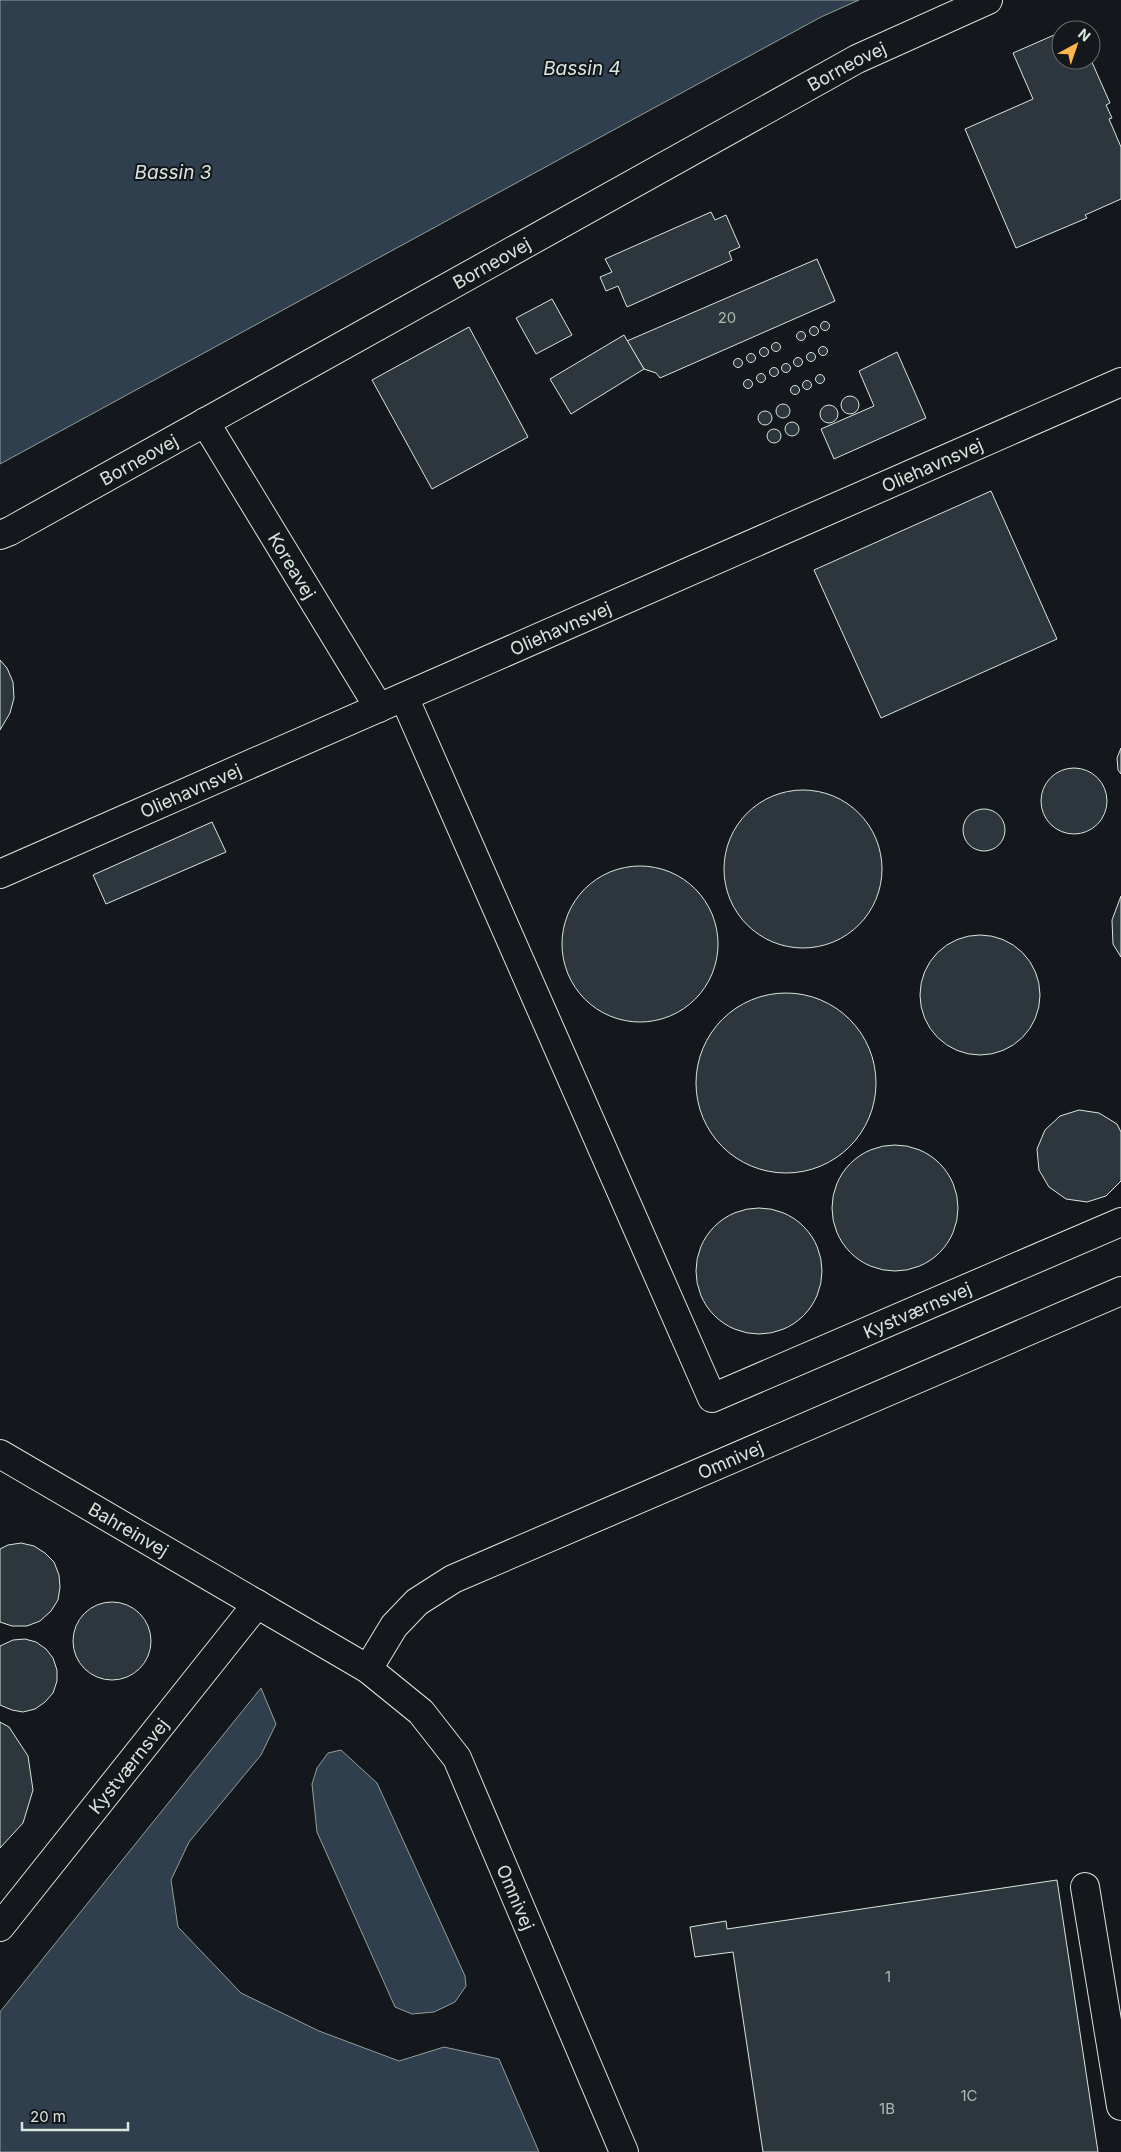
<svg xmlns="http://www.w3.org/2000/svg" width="1121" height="2152" viewBox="0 0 1121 2152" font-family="Inter,sans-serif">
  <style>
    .water { fill: #2f3f4d; stroke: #939e99 }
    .building { fill: #2c363c; stroke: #d8e6dc }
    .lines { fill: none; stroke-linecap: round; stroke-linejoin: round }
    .minor-casing { stroke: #d8e6dc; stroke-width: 30 }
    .minor { stroke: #14181c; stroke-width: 28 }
    .labels { text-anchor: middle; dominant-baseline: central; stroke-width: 4; stroke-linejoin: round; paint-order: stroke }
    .number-label { font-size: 15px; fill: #adbab4 }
    .street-label { font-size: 18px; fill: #d8e6dc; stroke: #14181c }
    .water-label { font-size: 19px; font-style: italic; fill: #d8e6dc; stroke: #14181c }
  </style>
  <rect width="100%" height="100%" fill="#14181c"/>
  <g class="water">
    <path d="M0 0H859L821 17 0 464Z"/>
    <path d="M261 1688 276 1724 261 1755 189 1842 171 1880 178 1927 241 1993 319 2031 399 2061 444 2047 499 2059 539 2152H0V2012Z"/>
    <path d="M341 1750 377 1783 465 1976 466 1986 455 2002 434 2012 412 2014 395 2007 317 1832 312 1784 317 1768 328 1753Z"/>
  </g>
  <g class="building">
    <path d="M1061 32V60H1091L1110 103 1106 105 1112 118 1109 119 1121 147V199L1085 215 1087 218 1016 248 965 129 1033 99 1013 53Z"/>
    <path d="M711 212 715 220 726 215 740 247 729 252 732 260 627 307 618 286 606 291 600 277 612 272 605 259Z"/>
    <path d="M817 259 835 301 660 378 656 373 644 369 627 341Z"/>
    <path d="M552 299 572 335 536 354 516 318Z"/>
    <circle cx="825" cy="326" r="4.5"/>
    <circle cx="814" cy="331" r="4.5"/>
    <path d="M469 327 528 437 432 489 372 380Z"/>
    <circle cx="801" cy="336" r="4.5"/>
    <path d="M624 335 644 369 571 414 550 379Z"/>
    <circle cx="776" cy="347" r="4.5"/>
    <circle cx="823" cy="351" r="4.5"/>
    <circle cx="764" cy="352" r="4.5"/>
    <path d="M897 352 926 418 834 459 821 429 874 406 859 371Z"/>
    <circle cx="811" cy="357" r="4.5"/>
    <circle cx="751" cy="358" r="4.5"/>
    <circle cx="798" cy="362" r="4.5"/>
    <circle cx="738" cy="363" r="4.5"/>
    <circle cx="786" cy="368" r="4.5"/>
    <circle cx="774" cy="372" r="4.5"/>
    <circle cx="761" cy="378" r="4.5"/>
    <circle cx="820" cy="379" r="4.5"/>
    <circle cx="748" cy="384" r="4.5"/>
    <circle cx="807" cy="385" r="4.5"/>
    <circle cx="795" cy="390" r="4.5"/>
    <circle cx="850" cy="405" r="9"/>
    <circle cx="783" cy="411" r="7"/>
    <circle cx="829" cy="414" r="9"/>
    <circle cx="765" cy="418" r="7"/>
    <circle cx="792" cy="429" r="7"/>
    <circle cx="774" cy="436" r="7"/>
    <path d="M991 491 1057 639 881 718 814 570Z"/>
    <path d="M0 660 7 668 13 682 14 698 10 713 0 730Z"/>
    <path d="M1121 748V774L1118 770 1117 758Z"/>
    <circle cx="1074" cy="801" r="33"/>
    <circle cx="803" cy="869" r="79"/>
    <circle cx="984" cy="830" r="21"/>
    <path d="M212 822 226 852 106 904 93 875Z"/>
    <circle cx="640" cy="944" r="78"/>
    <path d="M1121 896V957L1113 944 1112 920Z"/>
    <circle cx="980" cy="995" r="60"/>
    <circle cx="786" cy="1083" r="90"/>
    <path d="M1079 1110 1099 1113 1117 1124 1121 1132V1181L1106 1196 1087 1202 1066 1199 1049 1187 1039 1170 1037 1149 1045 1130 1060 1116Z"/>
    <circle cx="895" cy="1208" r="63"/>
    <circle cx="759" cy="1271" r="63"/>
    <path d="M21 1543 34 1546 45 1553 54 1562 59 1575 60 1587 58 1600 51 1611 40 1621 27 1626H12L0 1622V1549L8 1545Z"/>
    <circle cx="112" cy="1641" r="39"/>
    <path d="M25 1639 36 1642 46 1649 53 1658 57 1670V1681L53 1693 45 1702 35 1709 23 1712 12 1710 0 1705V1646L13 1640Z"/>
    <path d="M0 1722 9 1727 28 1756 33 1790 23 1823 0 1848Z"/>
    <path d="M1057 1880 1098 2152H763L733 1952 695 1957 690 1927 726 1921 727 1929Z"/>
  </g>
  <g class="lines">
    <g class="minor-casing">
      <g id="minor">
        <path id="s1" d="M205 422 379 708"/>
        <path id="s2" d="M0 535 10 531 857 59 988 0"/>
        <path id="s3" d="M404 697 712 1398 1121 1222"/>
        <path id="s4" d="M0 874 1121 382"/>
        <path id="s5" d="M0 1454 368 1669 421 1712 457 1758 624 2152"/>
        <path id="s6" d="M368 1669 394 1626 417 1602 453 1579 1121 1291"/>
        <path d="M1085 1887 1121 2106"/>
        <path id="s7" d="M0 1927 257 1604"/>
      </g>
    </g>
    <use href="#minor" class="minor"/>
  </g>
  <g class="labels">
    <g class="number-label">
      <text x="727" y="317">20</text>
      <text x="888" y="1976">1</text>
      <text x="969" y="2095">1C</text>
      <text x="887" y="2108">1B</text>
    </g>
    <g class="street-label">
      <text stroke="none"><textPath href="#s2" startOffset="968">Borneovej</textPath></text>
      <text stroke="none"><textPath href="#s2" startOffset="562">Borneovej</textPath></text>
      <text stroke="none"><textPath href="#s2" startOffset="158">Borneovej</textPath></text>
      <text stroke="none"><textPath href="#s4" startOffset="1018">Oliehavnsvej</textPath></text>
      <text stroke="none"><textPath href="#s1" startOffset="168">Koreavej</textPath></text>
      <text stroke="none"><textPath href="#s4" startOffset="612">Oliehavnsvej</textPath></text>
      <text stroke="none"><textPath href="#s4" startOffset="208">Oliehavnsvej</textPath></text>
      <text stroke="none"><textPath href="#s3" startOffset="989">Kystværnsvej</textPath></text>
      <text stroke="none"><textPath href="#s6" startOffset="428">Omnivej</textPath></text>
      <text stroke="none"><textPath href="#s5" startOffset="149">Bahreinvej</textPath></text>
      <text stroke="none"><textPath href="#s7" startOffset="206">Kystværnsvej</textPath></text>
      <text stroke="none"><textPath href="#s5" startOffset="704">Omnivej</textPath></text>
    </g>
    <g class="water-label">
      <text x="582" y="68">Bassin 4</text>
      <text x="173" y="172">Bassin 3</text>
    </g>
  </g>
  <g transform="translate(1076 45) rotate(40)"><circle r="24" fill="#14181c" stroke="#626a69"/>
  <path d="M0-4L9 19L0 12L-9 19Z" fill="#ffb74d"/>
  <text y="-8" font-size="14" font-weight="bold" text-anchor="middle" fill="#d8e6dc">N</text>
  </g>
  <path d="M22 2122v8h106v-8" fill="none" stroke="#d8e6dc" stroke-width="2.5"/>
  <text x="30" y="2122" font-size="15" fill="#d8e6dc" stroke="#14181c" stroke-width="4" paint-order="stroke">20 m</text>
</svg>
